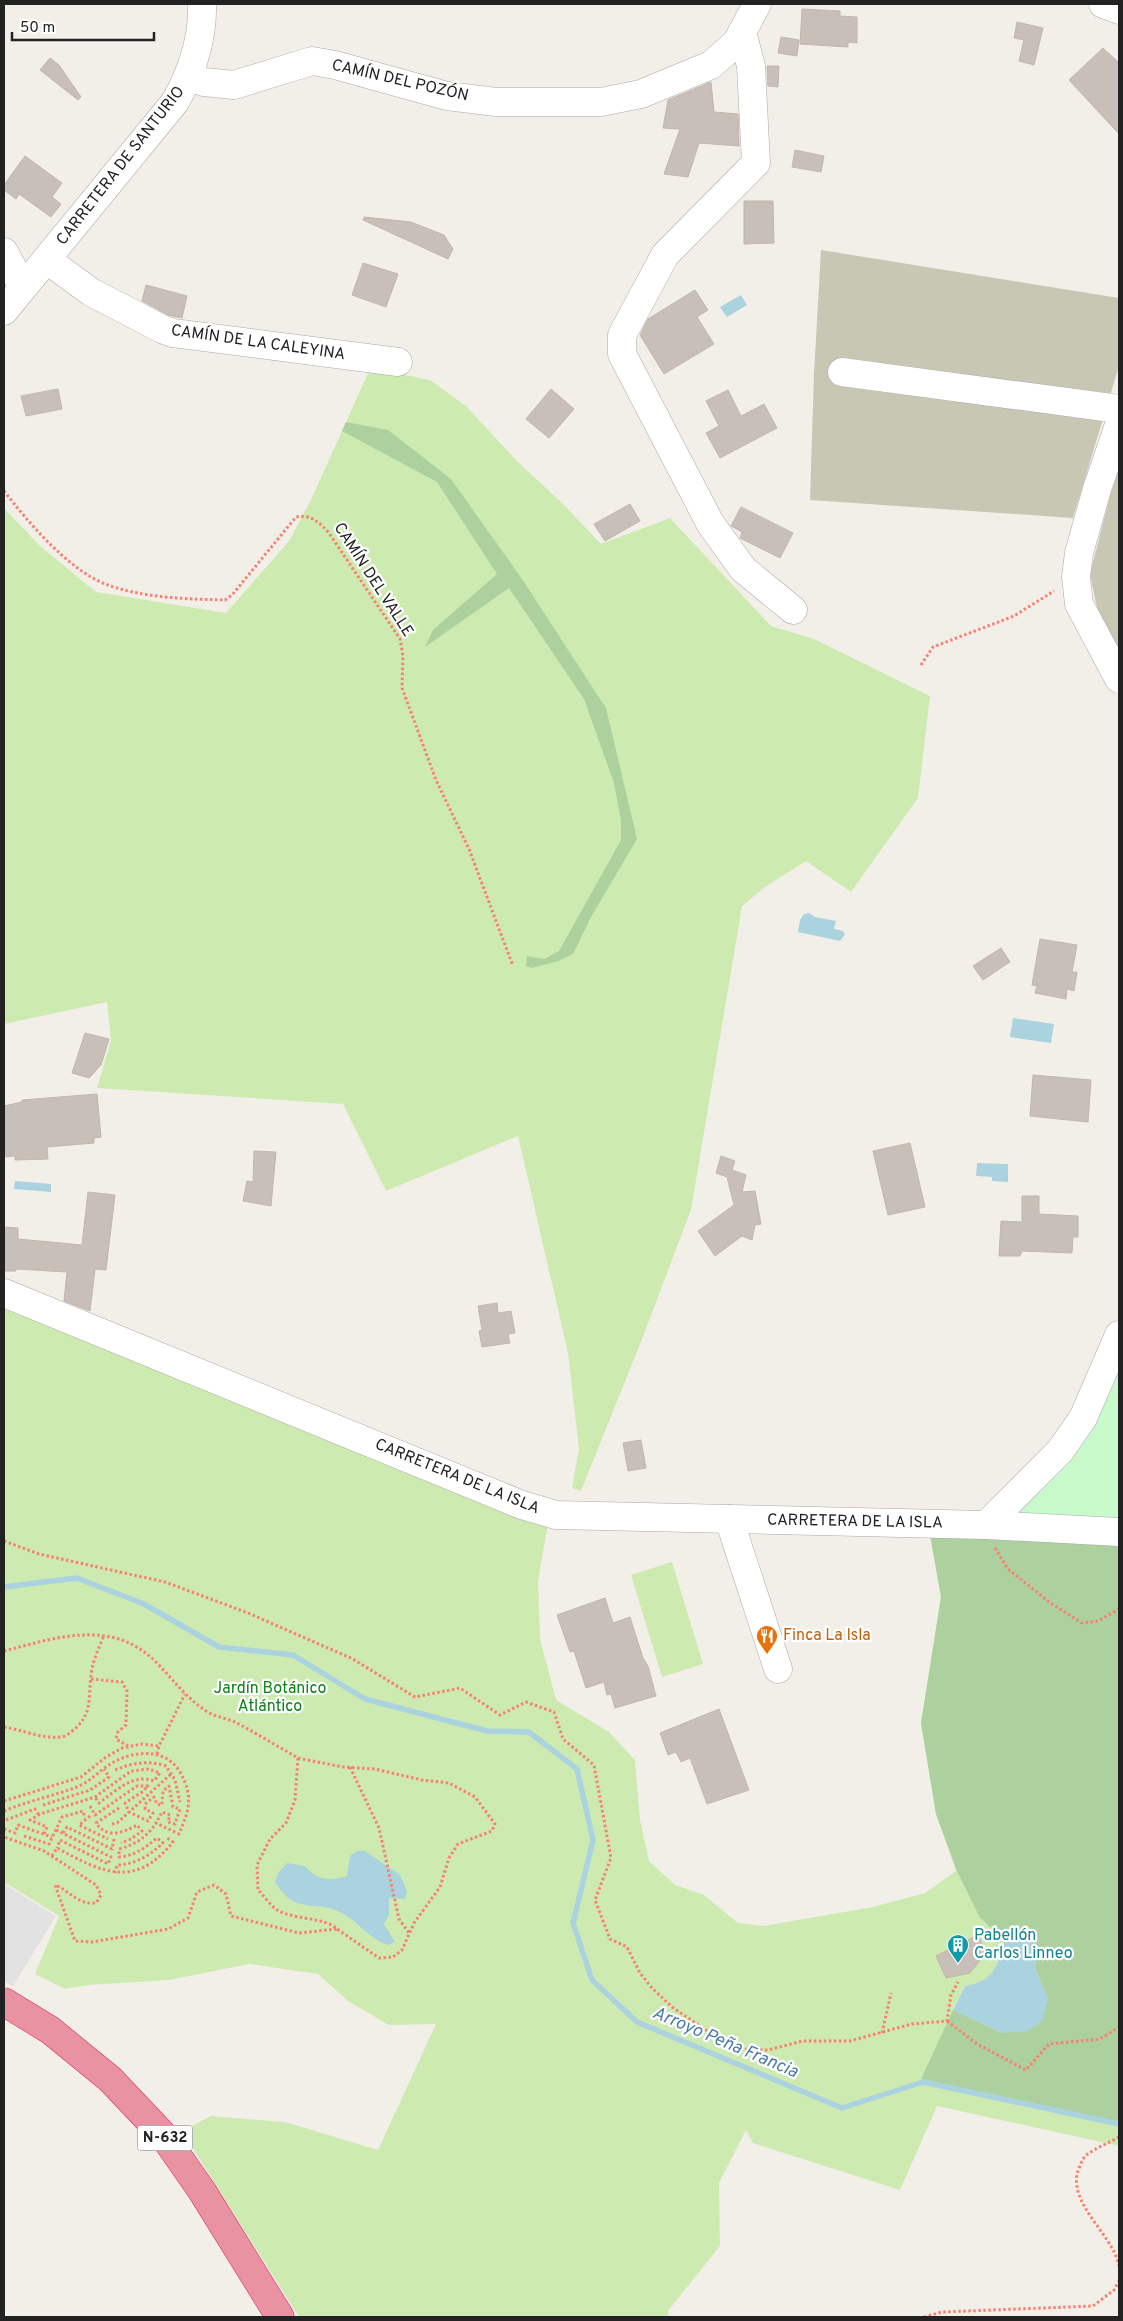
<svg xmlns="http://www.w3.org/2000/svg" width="1123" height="2321" viewBox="0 0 1123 2321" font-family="Overpass,sans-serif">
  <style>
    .construction { fill: #c7c7b4 }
    .grass { fill: #cdebb0; fill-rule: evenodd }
    .forest { fill: #add19e }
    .park { fill: #c8facc }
    .parking { fill: #e2e2e2 }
    .water { fill: #aad3df }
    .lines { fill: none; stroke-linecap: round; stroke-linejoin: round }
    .stream { stroke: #aad3df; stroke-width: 5.5 }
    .building { fill: #c7bfb8; stroke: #c4b6ab }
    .minor-casing { stroke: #a9a9a9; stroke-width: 29 }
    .highway-casing { stroke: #dc2a67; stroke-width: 29 }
    .path { stroke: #fa8072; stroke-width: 3; stroke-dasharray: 2.5 2.5; stroke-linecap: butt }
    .minor { stroke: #fff; stroke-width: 28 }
    .highway { stroke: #e892a2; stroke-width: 28 }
    .labels { text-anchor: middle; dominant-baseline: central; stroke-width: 4.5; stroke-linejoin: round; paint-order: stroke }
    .shield { fill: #fff; stroke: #646464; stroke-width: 1 }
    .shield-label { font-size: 15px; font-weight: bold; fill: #222 }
    .street-label { font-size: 16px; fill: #222; stroke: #fff }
    .food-label { font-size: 16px; fill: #c56008; stroke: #fff; text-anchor: start }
    .park-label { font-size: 16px; fill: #0c8416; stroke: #fff }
    .culture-label { font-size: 16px; fill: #0d838f; stroke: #fff; text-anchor: start }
    .water-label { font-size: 18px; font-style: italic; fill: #4a7aab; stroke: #fff }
  </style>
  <rect width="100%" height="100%" fill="#f2efe9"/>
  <g class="construction">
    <path d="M821 250 1119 298V366L1073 518 810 500 814 374Z"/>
    <path d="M1119 461V660L1101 627 1090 574Z"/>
  </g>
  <g class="grass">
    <path d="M369 371H385L430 380 466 406 517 461 564 505 601 544 670 518 771 626 814 639 930 696 918 798 851 892 806 861 765 887 742 906 691 1210 642 1339 581 1491 572 1488 579 1449 568 1353 518 1136 386 1191 343 1104 97 1088 111 1041 107 1002 4 1024V508L40 546 96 592 226 613 289 541 310 502Z"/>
    <path d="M4 1304 548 1524 538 1581 540 1639 556 1700 609 1732 635 1760 640 1820 649 1861 675 1885 704 1895 738 1923 764 1926 873 1907 925 1893 956 1871 936 1814 921 1723 941 1597 930 1535 1119 1544V2146L937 2106 900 2190 753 2143 746 2130 719 2183 720 2246 668 2311 669 2317H299L182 2131 211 2116 285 2122 378 2150 436 2024 389 2025 348 2001 318 1974 249 1964 169 1980 89 1985 65 1989 35 1974 59 1916 4 1882ZM1004 1942 1002 2033 953 2009 965 1986C993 1981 997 1968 1004 1942Z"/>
    <path d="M672 1562 703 1664 662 1677 631 1575Z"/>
  </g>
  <g class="forest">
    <path d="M346 422 388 430 451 479 522 579 606 708 637 839 591 917 573 954 558 961 532 968 526 966 527 956 544 959 559 951 621 840V821L614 783 584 699 509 588 425 647 433 630 497 574 437 482 342 431Z"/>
    <path d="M930 1535 1119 1544V2122L921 2079 953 2010 1002 2033 1048 1999 1036 1970V1942L1019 1938 1004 1942 979 1916 957 1871 936 1814 921 1723 941 1597Z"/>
  </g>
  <path class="park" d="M1119 1335V1532L986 1525 1060 1451Z"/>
  <path class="parking" d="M4 1884 56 1916 13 1986 4 1981Z"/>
  <g class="water">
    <path d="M741 295 747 305 727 317 720 307Z"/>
    <path d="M809 913 815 917 836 921 834 929 843 931 845 934 840 941 798 932 800 920 804 914Z"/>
    <path d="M1013 1018 1054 1024 1051 1043 1010 1037Z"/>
    <path d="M977 1163 1008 1164V1182L992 1181V1177L976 1176Z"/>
    <path d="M15 1181 51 1184V1192L14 1189Z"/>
    <path d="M357 1851H365L400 1875 407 1891 405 1899 389 1898V1915L384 1924 395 1942 388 1945C369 1939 358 1921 340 1912 314 1899 295 1916 275 1882L278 1873 287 1863 305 1866C317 1881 330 1881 347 1876L350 1856Z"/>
    <path d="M1019 1938 1036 1942V1970L1048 1999 1042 2021 1028 2031 1002 2033 953 2010 965 1986C993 1981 997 1968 1004 1942Z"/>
  </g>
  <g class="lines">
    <path class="stream" d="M4 1587 77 1578 144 1604 219 1647 293 1655 365 1699 487 1731 529 1732 577 1769 593 1840 573 1923 592 1980 637 2022 842 2108 923 2082 1119 2124"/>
  </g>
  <g class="building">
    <path d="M802 9 840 11V16L857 17V43L848 42V47L800 44Z"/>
    <path d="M1017 22 1043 28 1034 65 1019 61 1024 40 1014 38Z"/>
    <path d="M781 37 799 40 797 56 778 53Z"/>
    <path d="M1103 48 1119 63V134L1069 80Z"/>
    <path d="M50 58 59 65 81 97 78 100 40 70Z"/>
    <path d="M767 66H779L778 87 768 86Z"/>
    <path d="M711 82 714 112 738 114 739 146 699 143 688 177 664 174 680 129 663 128 668 100Z"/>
    <path d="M795 150 824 156 821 172 792 167Z"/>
    <path d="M25 156 62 183 52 197 61 204 51 217 19 194 16 199 4 190V185Z"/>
    <path d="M744 201H773L774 243 744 244Z"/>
    <path d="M364 217 411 222 444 235 453 249 448 259 363 220Z"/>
    <path d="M363 263 398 274 386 307 352 295Z"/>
    <path d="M146 285 187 296 182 318 168 315 142 301Z"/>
    <path d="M695 290 708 310 697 317 714 344 664 374 640 335 648 319Z"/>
    <path d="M58 389 62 409 26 416 21 396Z"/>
    <path d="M551 389 574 409 549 438 526 419Z"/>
    <path d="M728 390 741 416 764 404 777 428 720 458 706 433 719 426 706 401Z"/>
    <path d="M630 504 640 521 605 541 594 524Z"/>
    <path d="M741 507 793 533 780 558 740 538 742 532 731 526Z"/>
    <path d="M1040 939 1077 945 1072 972H1077L1074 991 1067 989 1066 999 1035 993 1037 986 1032 985Z"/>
    <path d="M1001 948 1010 962 983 980 973 966Z"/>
    <path d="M85 1033 109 1039 101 1065 89 1078 72 1073Z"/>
    <path d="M1033 1075 1091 1080 1088 1122 1030 1116Z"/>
    <path d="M97 1094 101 1137 94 1138V1143L47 1147 48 1159 15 1160V1156L4 1157V1106L22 1102V1100Z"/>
    <path d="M910 1143 925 1207 888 1215 873 1151Z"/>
    <path d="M254 1151 276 1152 271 1206 243 1201 247 1181 253 1182Z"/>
    <path d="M721 1156 735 1161 732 1170 746 1175 742 1192 755 1191 761 1224 755 1225 752 1240 742 1236 715 1256 698 1231 734 1205 727 1177 716 1173Z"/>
    <path d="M88 1192 115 1195 106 1270 95 1269 90 1311 64 1301 67 1272 16 1269V1271H4V1227L18 1228V1239L82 1245Z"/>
    <path d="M1022 1196H1039V1214L1078 1216V1237H1073L1072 1253 1022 1251 1020 1256H999L1001 1221 1022 1222Z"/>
    <path d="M497 1303 498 1313 511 1311 515 1333 508 1334 510 1343 482 1347 479 1331 482 1330 478 1306Z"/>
    <path d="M641 1440 646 1468 628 1471 623 1443Z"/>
    <path d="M605 1598 613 1623 630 1617 643 1658 648 1666 656 1696 615 1708 611 1694 607 1695 604 1682 586 1688 574 1651 570 1652 557 1615Z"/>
    <path d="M719 1709 749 1790 707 1804 690 1758 681 1762 676 1752 668 1755 660 1733Z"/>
    <path d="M978 1935 986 1953 970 1973 946 1978 936 1956Z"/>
  </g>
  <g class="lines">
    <g class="minor-casing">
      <g id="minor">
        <path d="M1103 4 1119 10"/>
        <path d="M742 32 751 66 756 163 665 255 622 335V354L710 523 743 569 793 610"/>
        <path d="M189 77 204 82 234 85 312 61 335 65 447 96 496 102H601L641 94 711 65 737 42 757 4"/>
        <path d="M4 252 23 287"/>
        <path d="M47 260 91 292 162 329 173 333 398 362"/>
        <path d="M4 311 175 102C192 72 203 39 202 4"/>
        <path d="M842 372 1119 409"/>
        <path d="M1119 425 1097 489 1079 553 1076 577 1079 604 1119 679"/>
        <path d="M4 1293 522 1505 556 1515 986 1525 1119 1532"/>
        <path d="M729 1519 778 1669"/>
        <path d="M986 1525 1060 1451 1083 1418 1119 1335"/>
      </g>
    </g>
    <g class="highway-casing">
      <path id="highway" d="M4 2002 50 2030 110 2079 163 2135 202 2191 280 2317"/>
    </g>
    <g class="path">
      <path d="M4 491C29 523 69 571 108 585 144 598 187 599 225 600L232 595 296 517C311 514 319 522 329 533L400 639 403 656 402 688 436 780 469 849 513 966"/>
      <path d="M921 665 933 647 1014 616 1054 591"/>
      <path d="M4 1541 39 1554 165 1582 248 1613 351 1658 415 1697 460 1688 500 1715 526 1702 554 1712 563 1739 594 1765 611 1858 595 1900 610 1939 627 1947 640 1973 652 1988 672 2007 713 2035 742 2049 768 2050 803 2041H850L912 2024 947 2021 951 1995 958 1982"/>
      <path d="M995 1548 1008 1569 1049 1602 1082 1623 1098 1621 1119 1609"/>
      <path d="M4 1651C55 1638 111 1618 155 1661 172 1678 185 1697 206 1711 215 1717 226 1718 235 1722 256 1733 277 1746 298 1758L295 1800 286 1823 270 1839 257 1865 258 1890C264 1896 270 1905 277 1910 294 1920 325 1917 337 1929L299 1933 231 1916 226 1894 214 1885 197 1892 188 1918 168 1929 92 1942 75 1941 55 1885C70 1891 78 1905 96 1903L101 1895 96 1885 44 1851 4 1837"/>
      <path d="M91 1679 122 1682 127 1691 126 1725 118 1732 116 1739 128 1746"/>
      <path d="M4 1727C23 1730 42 1739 61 1737 65 1737 68 1734 71 1732 93 1715 88 1700 91 1676 92 1662 99 1648 104 1635"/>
      <path d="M157 1754 159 1746 185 1694"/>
      <path d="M298 1758 343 1767 375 1769 422 1780 449 1783 475 1797 495 1824 492 1831 458 1844 449 1858 440 1887 414 1923 402 1950 393 1957 379 1958 337 1929"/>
      <path d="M350 1767 379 1828 399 1919 409 1933"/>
      <path d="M115 1770C132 1763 148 1760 166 1766L175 1780 180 1802"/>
      <path d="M4 1801 81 1777 106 1757 122 1748 141 1744 159 1746"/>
      <path d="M43 1805 90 1790 109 1777 104 1769"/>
      <path d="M90 1806 95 1815 137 1786H148L142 1792 125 1803 129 1812 148 1821 153 1813 145 1809 146 1803 154 1797 157 1804 162 1805 163 1791 169 1786 173 1807 180 1809 175 1824 168 1822 170 1815 162 1812 156 1823"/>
      <path d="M119 1808 96 1823C107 1839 123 1833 137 1825L142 1831 131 1839 121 1843"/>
      <path d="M4 1811C28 1801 53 1796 77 1787 90 1782 100 1770 112 1763 134 1750 166 1748 180 1772 194 1797 189 1810 179 1834L156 1823C146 1838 136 1844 119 1849V1857C134 1856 145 1848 157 1838L163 1843C149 1856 136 1864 117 1865L115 1873"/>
      <path d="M90 1816 79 1825 108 1839"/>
      <path d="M6 1820 35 1809 39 1815"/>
      <path d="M112 1824 117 1823 171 1774"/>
      <path d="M4 1829 15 1833 18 1825 52 1837"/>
      <path d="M56 1830 111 1857 108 1864 60 1840 57 1848"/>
      <path d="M63 1833 67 1827 112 1849 114 1839"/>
      <path d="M44 1834 47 1827 30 1820 40 1814 95 1797 131 1771 149 1769 160 1773 154 1781C133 1773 116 1791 99 1803L95 1797"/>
      <path d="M24 1836 49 1844 62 1817 83 1811 85 1818"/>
      <path d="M52 1856 57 1848C103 1873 135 1889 173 1842L167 1838"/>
      <path d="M947 2021 977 2044 1026 2070 1049 2044 1100 2039 1119 2027"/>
      <path d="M882 2033 891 1993"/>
      <path d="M1119 2137C1109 2143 1095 2148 1085 2156 1083 2159 1081 2163 1080 2166 1063 2201 1113 2233 1119 2266"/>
      <path d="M924 2317 942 2312 1093 2306 1114 2290 1119 2281"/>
    </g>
    <use href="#minor" class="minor"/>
    <use href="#highway" class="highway"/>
  </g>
  <defs>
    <g id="restaurant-pin" transform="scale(1.125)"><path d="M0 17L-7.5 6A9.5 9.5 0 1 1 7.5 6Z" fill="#e8710a" stroke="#fff"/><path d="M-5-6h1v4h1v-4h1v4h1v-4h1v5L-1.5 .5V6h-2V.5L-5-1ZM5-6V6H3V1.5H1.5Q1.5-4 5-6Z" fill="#fff"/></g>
    <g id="building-pin" transform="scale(1.125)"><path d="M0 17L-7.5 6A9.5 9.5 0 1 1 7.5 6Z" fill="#0f9aa8" stroke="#fff"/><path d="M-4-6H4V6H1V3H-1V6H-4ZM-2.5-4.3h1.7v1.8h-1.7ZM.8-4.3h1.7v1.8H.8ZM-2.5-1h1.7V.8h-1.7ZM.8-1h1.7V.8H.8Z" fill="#fff"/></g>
  </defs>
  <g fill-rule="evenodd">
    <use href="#restaurant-pin" x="767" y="1636"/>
    <use href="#building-pin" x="958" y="1945"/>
  </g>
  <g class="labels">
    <rect class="shield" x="137.5" y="2125.5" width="55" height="25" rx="4"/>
    <g class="shield-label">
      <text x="165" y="2138">N-632</text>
    </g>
    <g class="street-label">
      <text transform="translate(400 81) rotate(13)">CAMÍN DEL POZÓN</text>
      <text transform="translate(121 166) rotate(-52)">CARRETERA DE SANTURIO</text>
      <text transform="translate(258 343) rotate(8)">CAMÍN DE LA CALEYINA</text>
      <text transform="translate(373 580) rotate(57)">CAMÍN DEL VALLE</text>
      <text transform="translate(457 1477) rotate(22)">CARRETERA DE LA ISLA</text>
      <text transform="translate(855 1522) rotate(1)">CARRETERA DE LA ISLA</text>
    </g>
    <g class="food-label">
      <text x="783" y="1636">Finca La Isla</text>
    </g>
    <g class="park-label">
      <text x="270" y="1689">Jardín Botánico<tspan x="270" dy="18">Atlántico</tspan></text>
    </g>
    <g class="culture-label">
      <text x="974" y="1936">Pabellón<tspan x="974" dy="18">Carlos Linneo</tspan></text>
    </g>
    <g class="water-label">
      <text transform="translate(725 2043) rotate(23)">Arroyo Peña Francia</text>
    </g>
  </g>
  <rect width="1123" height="2321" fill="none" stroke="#222222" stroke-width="10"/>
  <path d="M12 32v8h142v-8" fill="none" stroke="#222222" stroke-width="2.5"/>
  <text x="20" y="32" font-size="15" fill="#222222" stroke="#ffffff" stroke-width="4" paint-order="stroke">50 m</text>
</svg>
